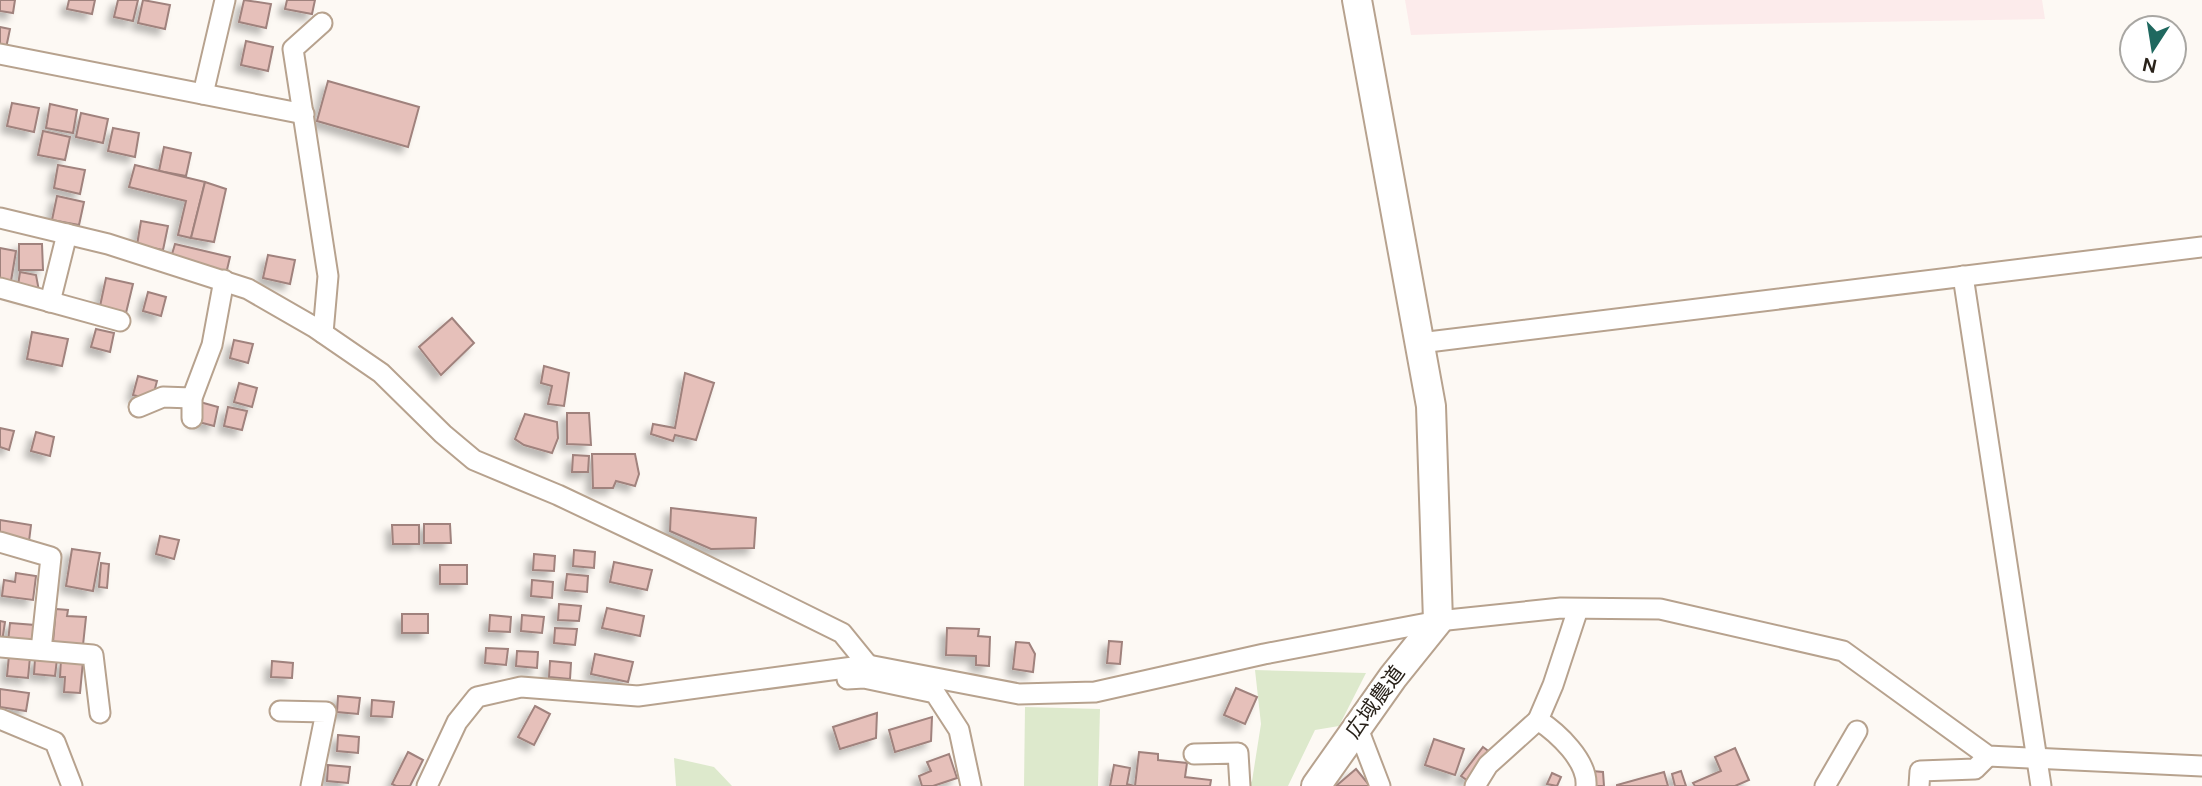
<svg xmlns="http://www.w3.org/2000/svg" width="2202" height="786" viewBox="0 0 2202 786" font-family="'DM Sans','Noto Sans JP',sans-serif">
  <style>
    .education { fill: #fcebeb }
    .green { fill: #dde9cc }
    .building { fill: #e6c0ba; stroke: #a0827d; stroke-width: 2; filter: url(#shadow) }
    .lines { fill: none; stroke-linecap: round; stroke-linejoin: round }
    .street-casing { stroke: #b7a28e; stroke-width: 23 }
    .secondary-casing { stroke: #b7a28e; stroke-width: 32 }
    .street { stroke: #fff; stroke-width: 19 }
    .secondary { stroke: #fff; stroke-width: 28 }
    .labels { text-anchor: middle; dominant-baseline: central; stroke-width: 6; stroke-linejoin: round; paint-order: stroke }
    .street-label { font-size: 21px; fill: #29221a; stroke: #fff }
  </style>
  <defs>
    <filter id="shadow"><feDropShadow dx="-6" dy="6" stdDeviation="3.5" flood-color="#0004"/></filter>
  </defs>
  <rect width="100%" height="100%" fill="#fdf9f4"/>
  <path class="education" d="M1405 0H2042L2045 19 1693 25 1411 35Z"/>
  <g class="green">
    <path d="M1255 670 1366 673 1339 726 1315 730 1288 786H1248L1252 781 1261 724Z"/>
    <path d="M1025 707 1100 709 1098 786H1024Z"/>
    <path d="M674 758 714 767 732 786H676Z"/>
  </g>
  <g class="building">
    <path d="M0 0H15L13 13 0 11Z"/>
    <path d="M69 0H95L92 14 67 9Z"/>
    <path d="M118 0H138L133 21 114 17Z"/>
    <path d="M143 0 170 5 165 29 138 23Z"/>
    <path d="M244 0 271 4 266 28 239 22Z"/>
    <path d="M287 0H315L312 14 285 9Z"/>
    <path d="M0 27 10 29 6 48 0 47Z"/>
    <path d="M246 41 273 47 268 71 241 65Z"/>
    <path d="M328 81 419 107 408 147 317 121Z"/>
    <path d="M12 103 39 108 34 132 7 126Z"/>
    <path d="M50 104 77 110 73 133 46 128Z"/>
    <path d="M81 113 108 119 103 143 76 137Z"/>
    <path d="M113 128 139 133 135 157 108 151Z"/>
    <path d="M43 131 70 137 65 160 38 155Z"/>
    <path d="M164 147 191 153 186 176 159 171Z"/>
    <path d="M58 165 85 170 80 194 54 188Z"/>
    <path d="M135 165 205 182 191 238 178 235 186 201 129 187Z"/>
    <path d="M205 182 226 189 214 242 191 238Z"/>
    <path d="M57 196 84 202 79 225 52 220Z"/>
    <path d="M141 221 168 226 163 250 137 245Z"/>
    <path d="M19 244H42L43 270H19Z"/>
    <path d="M175 244 230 257 226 274 170 261Z"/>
    <path d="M0 248 16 251 11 281 0 279Z"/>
    <path d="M268 255 295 260 290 284 263 278Z"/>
    <path d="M20 272 36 275 40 296 17 292Z"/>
    <path d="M106 278 133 284 125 317 99 311Z"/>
    <path d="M148 292 166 297 161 316 143 311Z"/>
    <path d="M452 318 474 343 441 375 419 347Z"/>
    <path d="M96 329 114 333 110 352 91 347Z"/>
    <path d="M32 332 68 339 62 366 27 359Z"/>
    <path d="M234 340 253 344 248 363 230 358Z"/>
    <path d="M544 366 569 373 564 406 548 404 552 386 541 383Z"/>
    <path d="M685 373 714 383 696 440 675 435 673 441 651 434 653 424 675 428Z"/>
    <path d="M138 376 157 381 152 400 133 395Z"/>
    <path d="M239 383 257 388 252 407 234 402Z"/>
    <path d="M200 402 218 407 214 426 195 421Z"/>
    <path d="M228 407 247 411 242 430 224 426Z"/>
    <path d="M567 413H589L591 445 567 444Z"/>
    <path d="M525 414 557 422 558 438 552 453 524 445 515 439Z"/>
    <path d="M0 428 14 431 9 450 0 447Z"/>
    <path d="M36 432 54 437 50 456 31 451Z"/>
    <path d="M592 454H635L639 474 635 486 616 481 613 488H593Z"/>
    <path d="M573 455 589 456 588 472H572Z"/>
    <path d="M671 508 756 518 754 548 711 549 670 531Z"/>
    <path d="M0 520 31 525 29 541 0 536Z"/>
    <path d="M424 524H450L451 543H424Z"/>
    <path d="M392 525H419V544H393Z"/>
    <path d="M160 536 179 540 174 559 156 554Z"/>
    <path d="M72 549 100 553 93 591 66 586Z"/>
    <path d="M574 550 595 552 594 568 573 566Z"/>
    <path d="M534 554 555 556 554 571 533 570Z"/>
    <path d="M614 562 652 570 647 590 610 582Z"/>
    <path d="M101 563 109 564 107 588 99 587Z"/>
    <rect x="440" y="565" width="27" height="19"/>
    <path d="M16 573 36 576 33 600 2 596 4 580 15 582Z"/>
    <path d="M567 574 588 576 587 592 565 590Z"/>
    <path d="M532 580 553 582 552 598 531 596Z"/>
    <path d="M559 604 581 606 579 621 558 620Z"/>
    <path d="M607 608 644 616 640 636 602 628Z"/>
    <path d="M56 609 68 610 67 616 86 617 83 645 53 642Z"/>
    <rect x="402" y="614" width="26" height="19"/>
    <path d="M490 615 511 617 510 632 489 631Z"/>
    <path d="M522 615 544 617 542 633 521 631Z"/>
    <path d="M0 621 5 622 2 642H0Z"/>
    <path d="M10 623 35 625 33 645 8 642Z"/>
    <path d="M555 628 577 629 575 645 554 643Z"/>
    <path d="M947 628 979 629 978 636 990 637 989 666 976 665V656L946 655Z"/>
    <path d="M1109 641 1122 642 1120 664 1107 663Z"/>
    <path d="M1016 642 1029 643 1035 654 1033 672 1013 669Z"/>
    <path d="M486 648 508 649 506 665 485 663Z"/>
    <path d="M517 651 538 652 537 668 516 666Z"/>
    <path d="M595 654 633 662 628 682 591 674Z"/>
    <path d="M9 655 30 657 28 678 7 676Z"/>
    <path d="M35 658 57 659 55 676 34 674Z"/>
    <path d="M61 659 83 661 80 693 64 692 65 677H60Z"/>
    <path d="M272 661 293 663 292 678 271 677Z"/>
    <path d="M550 661 571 663 570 679 549 677Z"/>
    <path d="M1236 688 1257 697 1245 724 1224 715Z"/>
    <path d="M0 689 29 693 26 711 0 707Z"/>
    <path d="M338 696 360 698 358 714 337 712Z"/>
    <path d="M372 700 394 702 392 717 371 716Z"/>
    <path d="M535 706 550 714 534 745 518 737Z"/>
    <path d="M877 713 876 738 840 749 833 727Z"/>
    <path d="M932 717 931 741 895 752 889 730Z"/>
    <path d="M338 735 359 737 358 753 337 751Z"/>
    <path d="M1434 739 1464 749 1455 775 1425 765Z"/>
    <path d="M1483 747 1491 753 1468 781 1461 776Z"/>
    <path d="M1735 748 1749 780 1735 786H1695L1693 783 1721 771 1715 757Z"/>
    <path d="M408 752 423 760 410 786H396L392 784Z"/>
    <path d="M1139 752 1158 754V760L1187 763 1185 777 1211 780 1210 786H1135Z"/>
    <path d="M949 754 957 778 933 786H922L919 776 931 771 927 762Z"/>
    <path d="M328 765 350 767 348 783 327 781Z"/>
    <path d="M1114 765 1130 768 1127 784 1134 786H1110Z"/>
    <path d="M1356 769 1370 786H1336Z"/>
    <path d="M1592 771 1603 772 1604 786H1592Z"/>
    <path d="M1681 771 1686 786H1675L1672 774Z"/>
    <path d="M1664 772 1668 786H1617V785Z"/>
    <path d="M1552 773 1561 777 1557 786 1547 784Z"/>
  </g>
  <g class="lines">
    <g class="street-casing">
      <g id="street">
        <path d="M322 23 293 49 328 276 323 333"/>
        <path d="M0 54 304 114"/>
        <path d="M203 94 225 0"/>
        <path d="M0 218 108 244 248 289 314 327 381 373 443 434 474 460 558 495 672 549 842 633 868 665"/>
        <path d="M1963 276 2041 786"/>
        <path d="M0 288 120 321"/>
        <path d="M50 302 67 234"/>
        <path d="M1420 343 2202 247"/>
        <path d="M139 407 163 397 192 398"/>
        <path d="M192 418V398L212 345 224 280"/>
        <path d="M0 542 51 557 41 650"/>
        <path d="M1578 609 1553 685 1538 720C1558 733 1588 761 1586 786"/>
        <path d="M0 647 93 655 100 713"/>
        <path d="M847 679 864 678 935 693 959 730 971 786"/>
        <path d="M280 711 326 712 311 786"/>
        <path d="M0 719 55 742 72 786"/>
        <path d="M1357 726 1380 786"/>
        <path d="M1194 754 1238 753 1240 786"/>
        <path d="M427 786 457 722 477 697 521 687 638 696 868 665 1019 694 1095 692 1264 654 1438 621 1561 608 1660 609 1843 651 1988 756 2202 766"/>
        <path d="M1475 786 1488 765 1538 720"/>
        <path d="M1825 786 1857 731"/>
        <path d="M1919 786 1920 771 1975 769 1988 756"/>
      </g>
    </g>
    <g class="secondary-casing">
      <path id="secondary" d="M1316 786 1393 677 1438 621 1431 406 1357 0"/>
    </g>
    <use href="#street" class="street"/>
    <use href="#secondary" class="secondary"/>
  </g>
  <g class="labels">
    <g class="street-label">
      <text transform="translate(1375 702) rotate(-54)">広域農道</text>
    </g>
  </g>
  <g transform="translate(2153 49) rotate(192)"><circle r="33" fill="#ffffff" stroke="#a9a7a3" stroke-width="2"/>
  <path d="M0-5L12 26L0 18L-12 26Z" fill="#1f685f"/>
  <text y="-10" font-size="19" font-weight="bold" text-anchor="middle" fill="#29221a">N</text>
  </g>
</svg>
